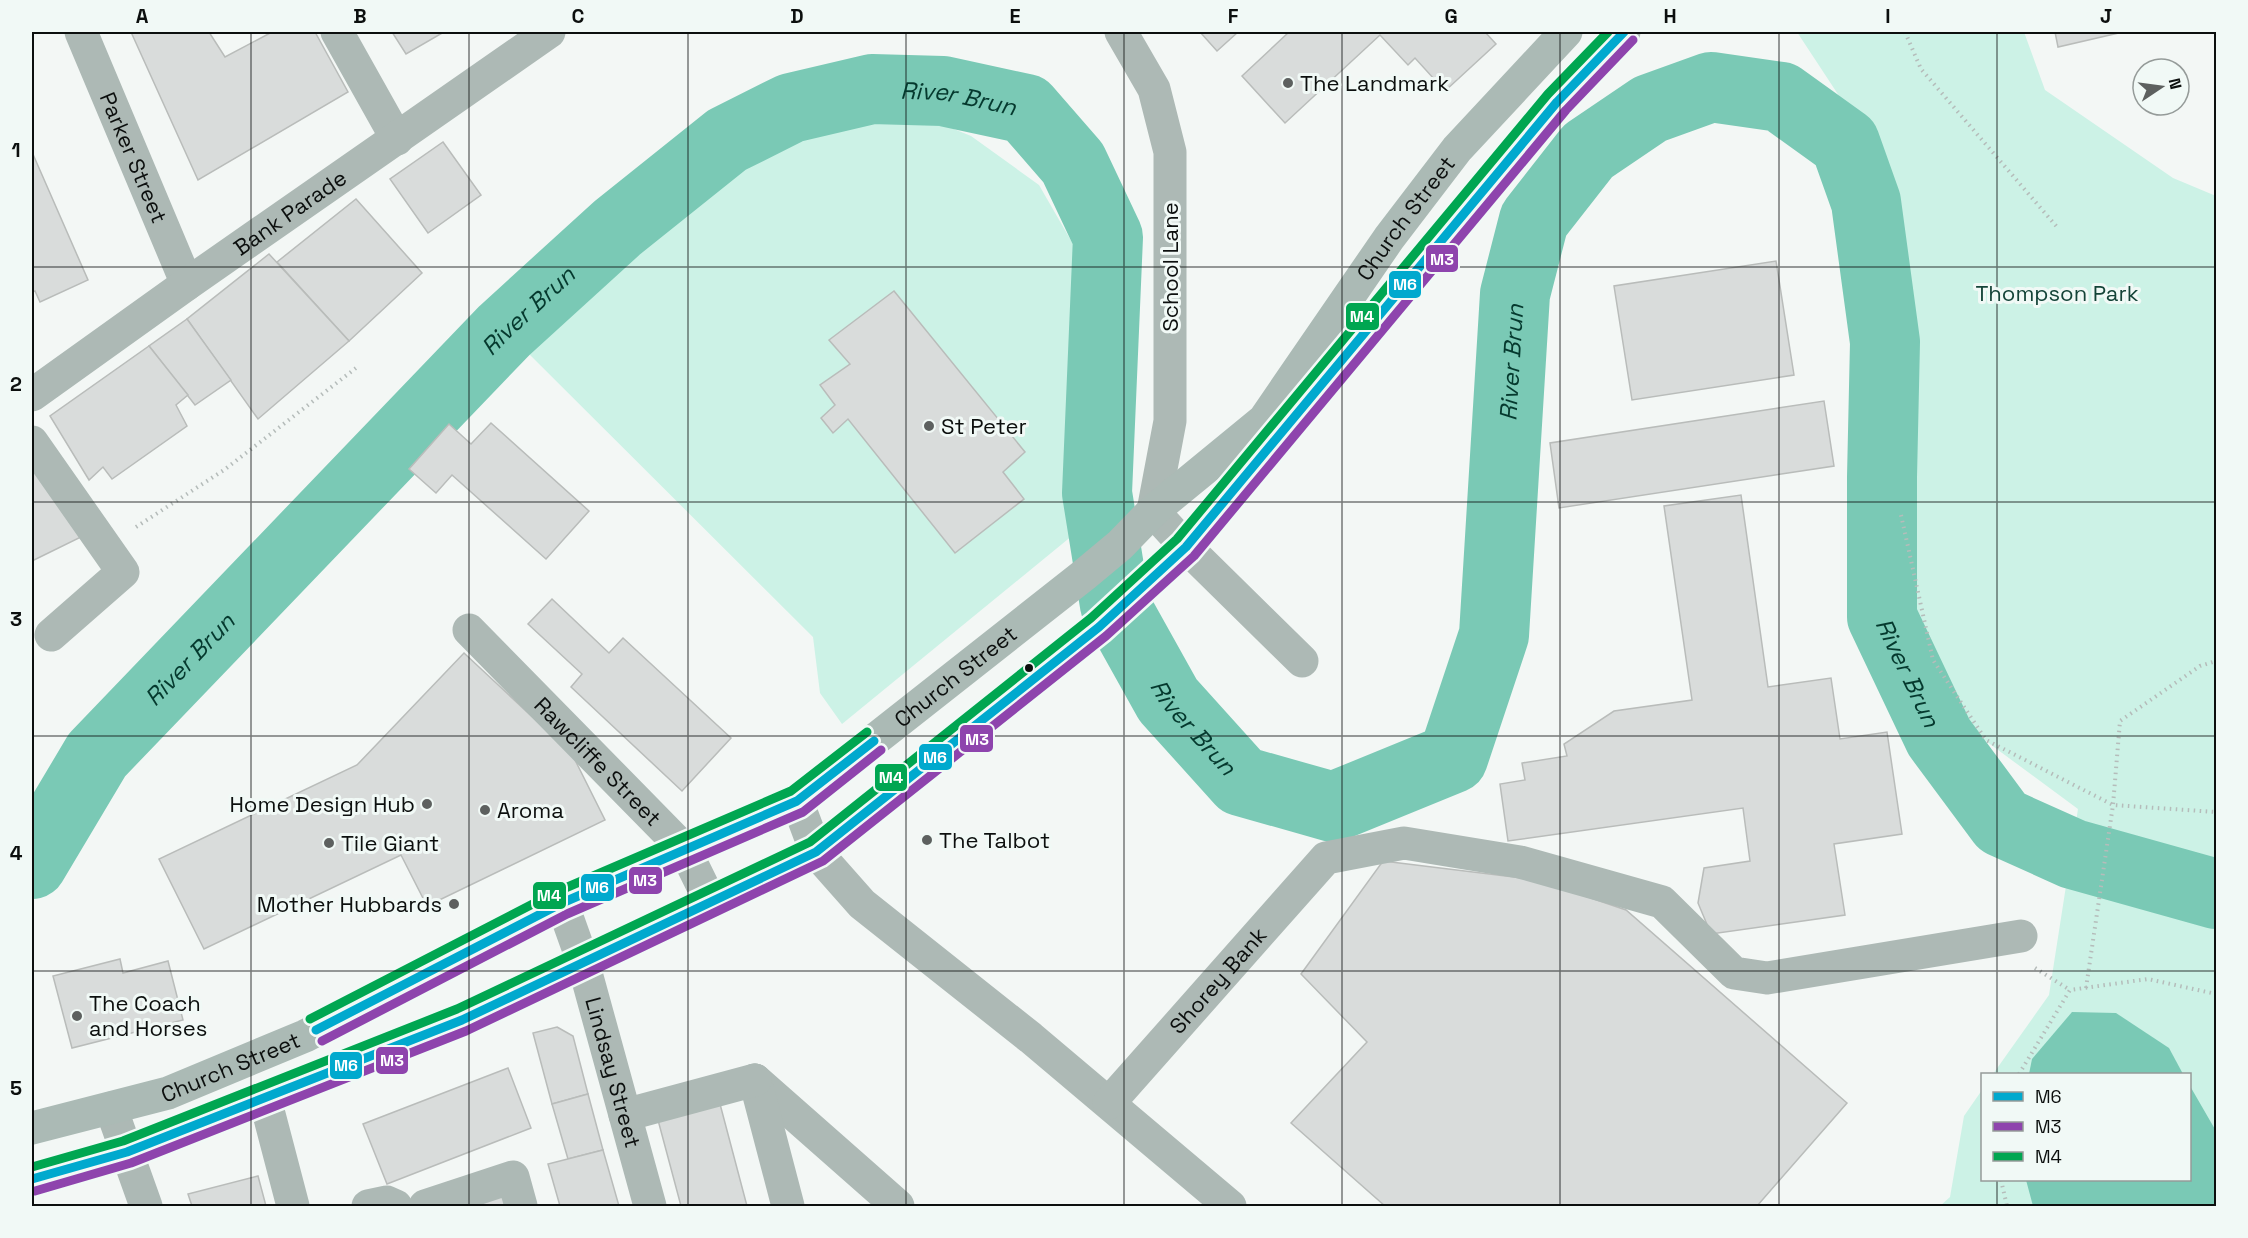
<svg xmlns="http://www.w3.org/2000/svg" width="2248" height="1238" viewBox="0 0 2248 1238" font-family="'Space Grotesk',sans-serif">
  <style>
    .green { fill: #ccf2e6 }
    .water { fill: #7ac9b5 }
    .lines { fill: none; stroke-linecap: round; stroke-linejoin: round }
    .river { stroke: #7ac9b5; stroke-width: 70 }
    .building { fill: #d9dcdb; stroke: #b9bcba; stroke-width: 1.5 }
    .path { stroke: #b5bcba; stroke-width: 4; stroke-dasharray: 1.5 4.5; stroke-linecap: butt }
    .minor { stroke: #adb9b5; stroke-width: 33 }
    .major { stroke: #abbab5; stroke-width: 33 }
    .bus-1-casing { stroke: #f1f9f6; stroke-width: 14 }
    .bus-2-casing { stroke: #f1f9f6; stroke-width: 14 }
    .bus-3-casing { stroke: #f1f9f6; stroke-width: 14 }
    .bus-1 { stroke: #00a9ce; stroke-width: 9 }
    .bus-2 { stroke: #8e44ad; stroke-width: 9 }
    .bus-3 { stroke: #00a651; stroke-width: 9 }
    .grid { fill: none; stroke: #0c0f0e; stroke-width: 1.5; stroke-opacity: 0.55 }
    .poi-dot { fill: #5d605f; stroke: #f1f9f6; stroke-width: 2 }
    .bus-dot { fill: #0c0f0e; stroke: #f1f9f6; stroke-width: 2 }
    .labels { text-anchor: middle; dominant-baseline: central; stroke-width: 6; stroke-linejoin: round; paint-order: stroke }
    .poi-label { font-size: 22px; fill: #0c0f0e; stroke: #f1f9f6; text-anchor: start }
    .street-label { font-size: 22px; fill: #0c0f0e; stroke: #f1f9f6 }
    .park-label { font-size: 22px; fill: #144438; stroke: #f1f9f6 }
    .water-label { font-size: 24px; font-style: italic; fill: #05392e; stroke: #f1f9f6 }
    .line-badge { stroke: #f1f9f6; stroke-width: 2 }
    .badge-label { font-size: 16px; text-anchor: middle; font-weight: bold; fill: #fff }
    .neatline { fill: none; stroke: #0c0f0e; stroke-width: 2 }
    .grid-label { font-size: 20px; text-anchor: middle; font-weight: bold; fill: #0c0f0e }
  </style>
  <rect width="100%" height="100%" fill="#f3f7f5"/>
  <g class="green">
    <path d="M1797 32H2024L2045 90 2173 178 2216 196V1206H1940L1950 1197 1964 1116 1982 1090V1180H2190V1074H1993L2049 995 2078 809 1952 716 1902 573 1897 290 1870 143Z"/>
    <path d="M905 109 971 136 1039 185 1073 244 1079 464 1084 526 842 724 820 693 813 637 522 347 661 219 742 153 803 125Z"/>
  </g>
  <g class="water">
    <path d="M2072 1012 2116 1013 2169 1048 2183 1074H2029L2032 1059Z"/>
    <path d="M2190 1086 2216 1131V1206H2033L2026 1180H2190Z"/>
  </g>
  <g class="lines">
    <path class="river" id="s1" d="M32 864 97 755 504 331 617 228 727 140 791 108 872 89 943 91 1026 109 1073 163 1108 237 1097 493 1115 605 1168 700 1241 781 1333 807 1453 758 1494 635 1515 294 1534 220 1588 151 1650 109 1711 87 1781 97 1845 143 1866 202 1885 342 1882 477V617L1939 737 2002 822 2073 854 2216 894"/>
  </g>
  <g class="building">
    <path d="M131 32H209L225 57 272 32H315L348 92 198 180Z"/>
    <path d="M392 32H444L406 54Z"/>
    <path d="M1200 32H1238L1217 51Z"/>
    <path d="M1289 32H1485L1496 44 1445 91 1415 58 1408 65 1380 35 1285 123 1242 76Z"/>
    <path d="M2055 32H2123L2058 47Z"/>
    <path d="M443 142 481 195 428 233 390 179Z"/>
    <path d="M32 152 88 280 40 302 35 291 32 292Z"/>
    <path d="M356 199 422 273 349 341 277 262Z"/>
    <path d="M269 254 349 341 258 419 187 319Z"/>
    <path d="M1776 261 1794 375 1632 400 1614 286Z"/>
    <path d="M894 291 1025 452 1003 472 1024 499 955 553 848 419 833 433 821 418 835 405 820 385 850 364 829 340Z"/>
    <path d="M187 319 231 380 195 405 149 346Z"/>
    <path d="M149 346 188 395 176 405 187 426 112 479 103 467 89 480 50 416Z"/>
    <path d="M1824 401 1834 466 1559 508 1550 443Z"/>
    <path d="M491 423 589 511 546 559 452 475 436 493 409 469 449 424 471 444Z"/>
    <path d="M32 460 83 536 32 561Z"/>
    <path d="M1741 495 1768 687 1831 678 1840 739 1887 732 1902 834 1834 844 1845 915 1711 934 1698 903 1704 868 1750 861 1743 808 1508 841 1500 784 1525 780 1522 763 1567 756 1564 744 1614 711 1692 700 1664 506Z"/>
    <path d="M552 599 609 653 623 638 731 738 682 791 571 687 582 674 528 624Z"/>
    <path d="M464 653 572 754 605 820 427 906 401 855 204 949 159 859 357 765Z"/>
    <path d="M1383 861 1538 880 1626 910 1847 1103 1757 1206H1385L1291 1123 1367 1042 1301 974Z"/>
    <path d="M120 959 123 973 168 961 183 1020 72 1048 53 976Z"/>
    <path d="M557 1027 573 1036 588 1094 552 1104 533 1033Z"/>
    <path d="M508 1068 531 1128 387 1184 363 1124Z"/>
    <path d="M588 1094 603 1150 568 1159 552 1104Z"/>
    <path d="M720 1104 747 1206H681L658 1120Z"/>
    <path d="M603 1150 619 1206H560L548 1164Z"/>
    <path d="M258 1176 266 1206H192L188 1194Z"/>
    <path d="M510 1194 513 1206H466Z"/>
  </g>
  <g class="lines">
    <g class="path">
      <path d="M1905 32 1921 69 2057 227"/>
      <path d="M1901 515 1933 660 1986 740 2113 805 2216 812"/>
      <path d="M136 527 224 470 356 368"/>
      <path d="M2035 968 2070 990"/>
      <path d="M2086 988 2113 805 2120 721 2200 666 2216 661"/>
      <path d="M2019 1074 2070 990 2148 979 2216 994"/>
      <path d="M2001 1180 2007 1206"/>
    </g>
    <g class="minor">
      <path id="s2" d="M81 32 187 284"/>
      <path d="M337 32 397 139"/>
      <path d="M1121 32 1154 89 1170 152V421L1153 511 1186 547 1302 661"/>
      <path id="s3" d="M32 395 187 284 549 32"/>
      <path d="M32 442 123 572 51 635"/>
      <path id="s4" d="M469 630 685 850 711 903"/>
      <path d="M797 801 816 852 862 904 1031 1038 1230 1206"/>
      <path id="s5" d="M562 903 583 962 650 1206"/>
      <path d="M755 1080 898 1206"/>
      <path d="M755 1080 788 1206"/>
      <path d="M265 1099 293 1206"/>
      <path id="s6" d="M1109 1103 1326 858 1404 843 1520 862 1662 902 1734 973 1767 978 2021 936"/>
      <path d="M111 1108 146 1206"/>
      <path d="M625 1115 755 1080"/>
      <path d="M368 1206 387 1202 396 1206"/>
      <path d="M425 1206 513 1177 521 1206"/>
    </g>
    <g class="major">
      <path id="s7" d="M32 1128 168 1093 305 1036 562 903 797 801 1084 575 1120 545 1153 511 1264 420 1389 238 1457 149 1566 32"/>
      <path d="M32 1179 127 1152 462 1020 816 852 1099 627 1186 547 1557 102 1624 32"/>
    </g>
    <g class="bus-1-casing">
      <g id="bus-1">
        <path d="M316 1030 562 903 797 801 874 741"/>
        <path d="M32 1179 127 1152 462 1020 816 852 1099 627 1186 547 1557 102 1624 32"/>
      </g>
    </g>
    <g class="bus-2-casing">
      <g id="bus-2">
        <path d="M322 1041 567 914 803 812 881 750"/>
        <path d="M35 1191 131 1163 466 1031 823 861 1106 636 1194 556 1566 110 1633 40"/>
      </g>
    </g>
    <g class="bus-3-casing">
      <g id="bus-3">
        <path d="M310 1019 556 892 791 791 867 732"/>
        <path d="M32 1167 123 1141 457 1009 810 842 1091 618 1177 539 1548 94 1608 32"/>
      </g>
    </g>
    <use href="#bus-1" class="bus-1"/>
    <use href="#bus-2" class="bus-2"/>
    <use href="#bus-3" class="bus-3"/>
  </g>
  <path class="grid" d="M251 32V1206M469 32V1206M688 32V1206M906 32V1206M1124 32V1206M1342 32V1206M1560 32V1206M1779 32V1206M1997 32V1074M32 267H2216M32 502H2216M32 736H2216M32 971H2216M1997 1180V1206"/>
  <g class="poi-dot">
    <circle cx="1288" cy="83" r="6"/>
    <circle cx="929" cy="426" r="6"/>
    <circle cx="427" cy="804" r="6"/>
    <circle cx="485" cy="810" r="6"/>
    <circle cx="927" cy="840" r="6"/>
    <circle cx="329" cy="843" r="6"/>
    <circle cx="454" cy="904" r="6"/>
    <circle cx="77" cy="1016" r="6"/>
  </g>
  <circle class="bus-dot" cx="1029" cy="668" r="5"/>
  <g class="labels">
    <g class="poi-label">
      <text x="1300" y="83">The Landmark</text>
      <text x="941" y="426">St Peter</text>
      <text x="415" y="804" text-anchor="end">Home Design Hub</text>
      <text x="497" y="810">Aroma</text>
      <text x="939" y="840">The Talbot</text>
      <text x="341" y="843">Tile Giant</text>
      <text x="442" y="904" text-anchor="end">Mother Hubbards</text>
      <text x="89" y="1003">The Coach<tspan x="89" dy="25">and Horses</tspan></text>
    </g>
    <g class="street-label">
      <text stroke="none"><textPath href="#s2" startOffset="136">Parker Street</textPath></text>
      <text stroke="none"><textPath href="#s3" startOffset="316">Bank Parade</textPath></text>
      <text stroke="none"><textPath href="#s7" startOffset="1684">Church Street</textPath></text>
      <text transform="translate(1170 267) rotate(-90)">School Lane</text>
      <text stroke="none"><textPath href="#s7" startOffset="1036">Church Street</textPath></text>
      <text stroke="none"><textPath href="#s4" startOffset="184">Rawcliffe Street</textPath></text>
      <text stroke="none"><textPath href="#s6" startOffset="164">Shorey Bank</textPath></text>
      <text stroke="none"><textPath href="#s7" startOffset="208">Church Street</textPath></text>
      <text stroke="none"><textPath href="#s5" startOffset="177">Lindsay Street</textPath></text>
    </g>
    <g class="park-label">
      <text x="2057" y="293">Thompson Park</text>
    </g>
    <g class="water-label">
      <text stroke="none"><textPath href="#s1" startOffset="1250">River Brun</textPath></text>
      <text stroke="none"><textPath href="#s1" startOffset="746">River Brun</textPath></text>
      <text stroke="none"><textPath href="#s1" startOffset="2688">River Brun</textPath></text>
      <text stroke="none"><textPath href="#s1" startOffset="260">River Brun</textPath></text>
      <text stroke="none"><textPath href="#s1" startOffset="3750">River Brun</textPath></text>
      <text stroke="none"><textPath href="#s1" startOffset="1988">River Brun</textPath></text>
    </g>
  </g>
  <g class="line-badge">
    <rect x="1425" y="244" width="34" height="29" rx="6" fill="#8e44ad"/>
    <rect x="1388" y="270" width="34" height="29" rx="6" fill="#00a9ce"/>
    <rect x="1345" y="302" width="35" height="29" rx="6" fill="#00a651"/>
    <rect x="959" y="724" width="35" height="29" rx="6" fill="#8e44ad"/>
    <rect x="918" y="743" width="35" height="28" rx="6" fill="#00a9ce"/>
    <rect x="874" y="763" width="34" height="29" rx="6" fill="#00a651"/>
    <rect x="628" y="866" width="35" height="29" rx="6" fill="#8e44ad"/>
    <rect x="580" y="873" width="35" height="29" rx="6" fill="#00a9ce"/>
    <rect x="532" y="881" width="35" height="29" rx="6" fill="#00a651"/>
    <rect x="375" y="1046" width="34" height="29" rx="6" fill="#8e44ad"/>
    <rect x="329" y="1051" width="34" height="29" rx="6" fill="#00a9ce"/>
  </g>
  <g class="badge-label">
    <text x="1442" y="265">M3</text>
    <text x="1405" y="290">M6</text>
    <text x="1362" y="322">M4</text>
    <text x="977" y="745">M3</text>
    <text x="935" y="763">M6</text>
    <text x="891" y="783">M4</text>
    <text x="645" y="886">M3</text>
    <text x="597" y="893">M6</text>
    <text x="549" y="901">M4</text>
    <text x="392" y="1066">M3</text>
    <text x="346" y="1071">M6</text>
  </g>
  <rect width="2248" height="1238" fill="none" stroke="#f1f9f6" stroke-width="66"/>
  <rect x="1981" y="1073" width="210" height="108" fill="#f1f9f6" stroke="#959b99" stroke-width="1.5"/>
  <rect x="1993" y="1092" width="30" height="9" fill="#00a9ce" stroke="#959b99" stroke-width="1.5"/>
  <text x="2035" y="1103" font-size="18" fill="#0c0f0e">M6</text>
  <rect x="1993" y="1122" width="30" height="9" fill="#8e44ad" stroke="#959b99" stroke-width="1.5"/>
  <text x="2035" y="1133" font-size="18" fill="#0c0f0e">M3</text>
  <rect x="1993" y="1152" width="30" height="9" fill="#00a651" stroke="#959b99" stroke-width="1.5"/>
  <text x="2035" y="1163" font-size="18" fill="#0c0f0e">M4</text>
  <g transform="translate(2161 87) rotate(77)"><circle r="28" fill="#f1f9f6" stroke="#959b99" stroke-width="1.5"/>
  <path d="M0-4.5L10 22L0 15L-10 22Z" fill="#5d605f"/>
  <text y="-9" font-size="16" font-weight="bold" text-anchor="middle" fill="#0c0f0e">N</text>
  </g>
  <rect x="33" y="33" width="2182" height="1172" class="neatline"/>
  <g class="grid-label">
    <text x="142" y="23">A</text>
    <text x="360" y="23">B</text>
    <text x="578" y="23">C</text>
    <text x="797" y="23">D</text>
    <text x="1015" y="23">E</text>
    <text x="1233" y="23">F</text>
    <text x="1451" y="23">G</text>
    <text x="1670" y="23">H</text>
    <text x="1888" y="23">I</text>
    <text x="2106" y="23">J</text>
    <text x="16" y="157">1</text>
    <text x="16" y="391">2</text>
    <text x="16" y="626">3</text>
    <text x="16" y="860">4</text>
    <text x="16" y="1095">5</text>
  </g>
</svg>
